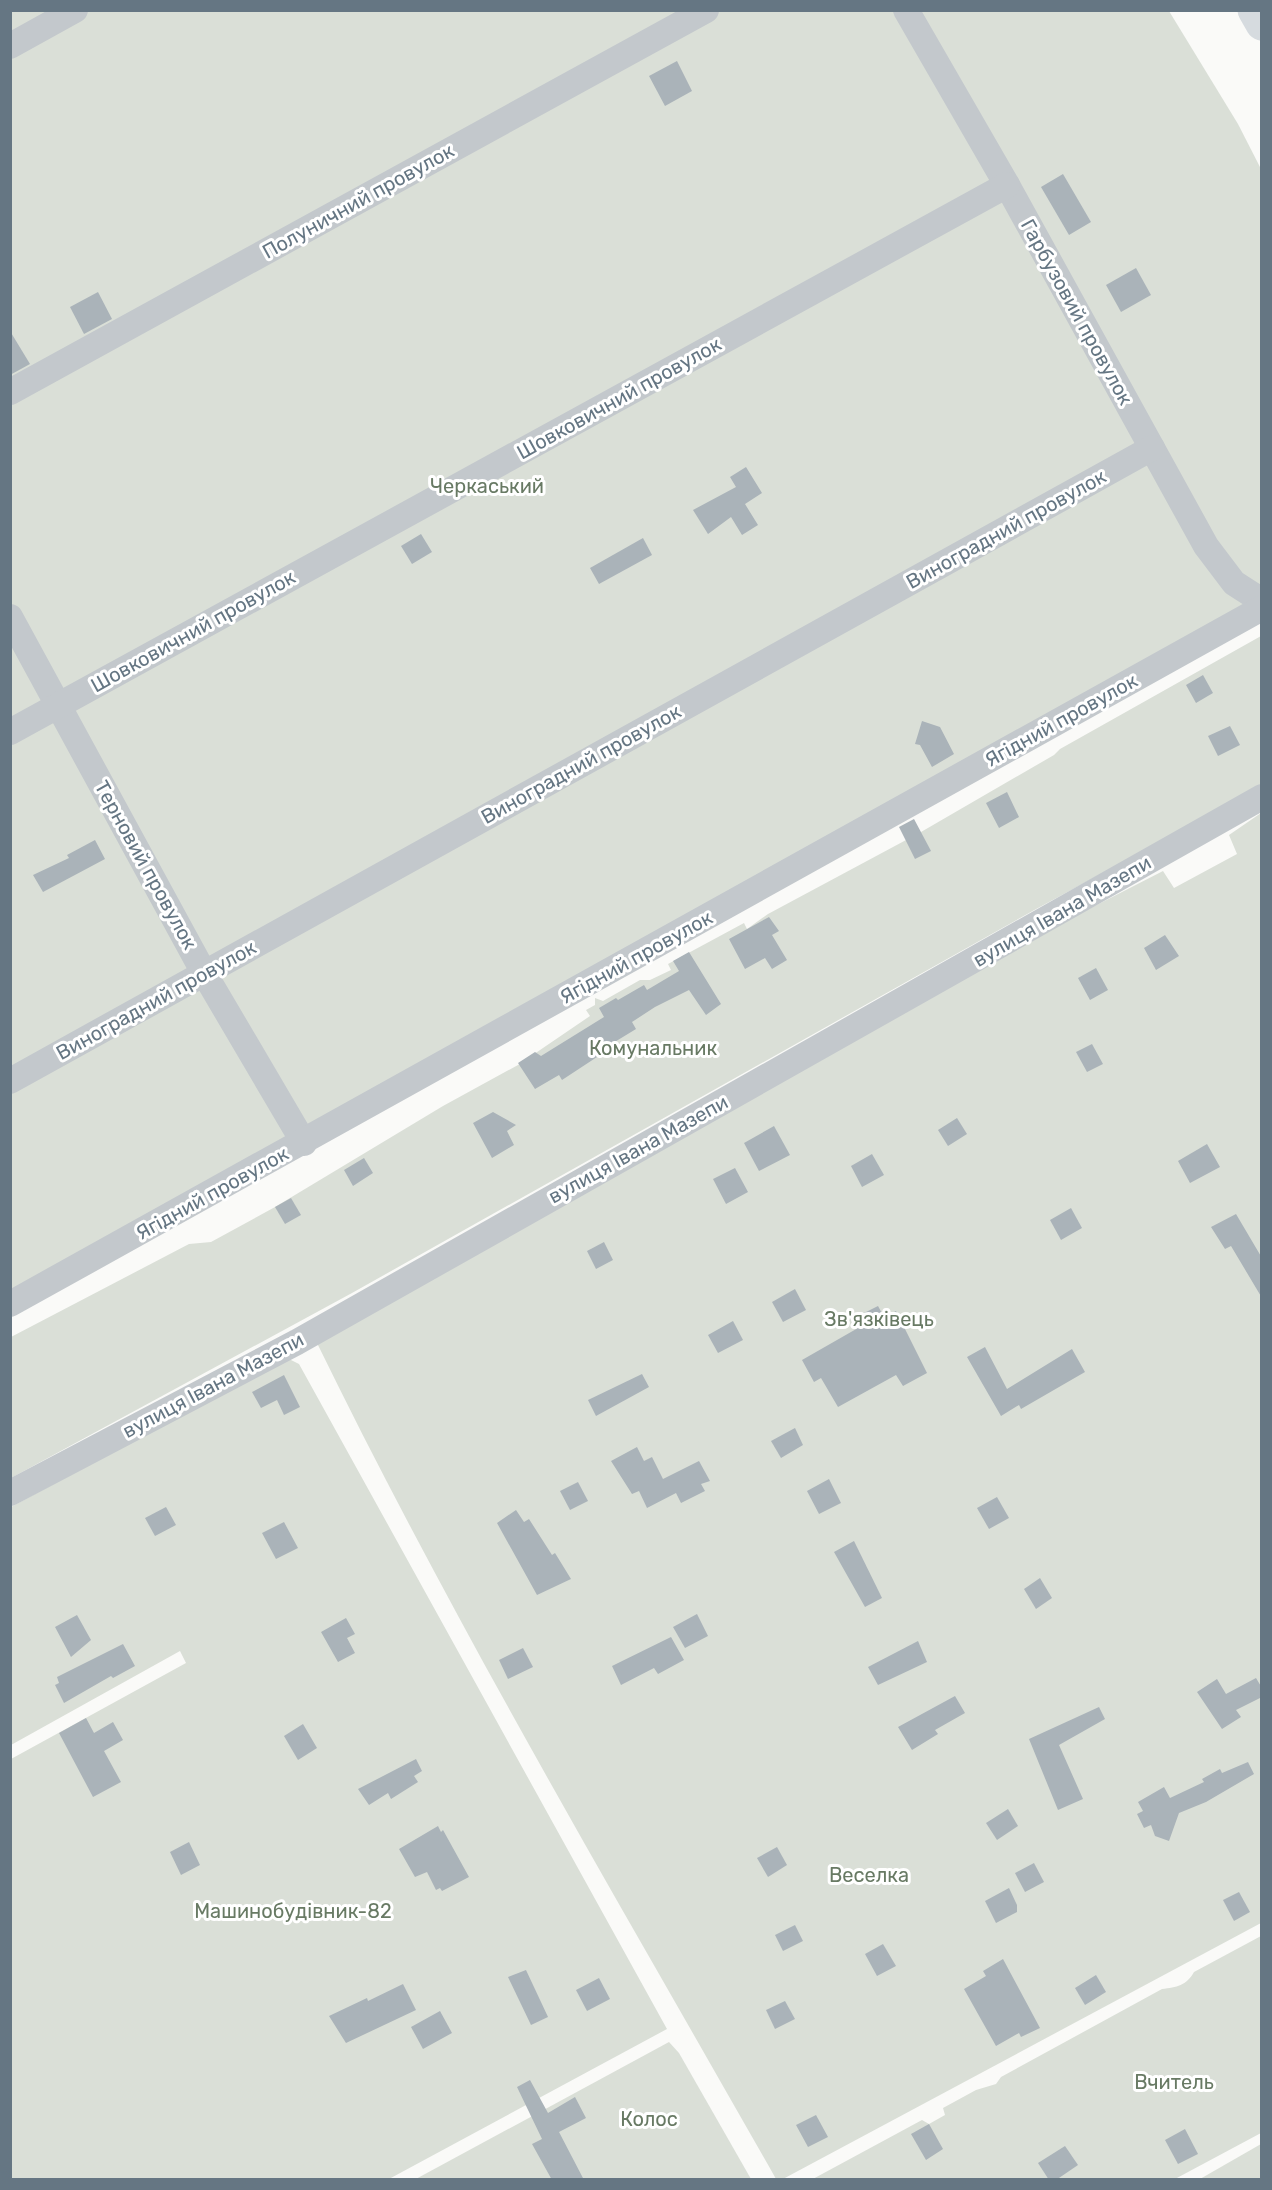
<svg xmlns="http://www.w3.org/2000/svg" width="1272" height="2190" viewBox="0 0 1272 2190" font-family="Rubik,sans-serif">
  <style>
    .green { fill: #dadfd7 }
    .building { fill: #aab3b9 }
    .lines { fill: none; stroke-linecap: round; stroke-linejoin: round }
    .street { stroke: #c3c8cc; stroke-width: 26 }
    .secondary { stroke: #d6dbdf; stroke-width: 33 }
    .labels { text-anchor: middle; dominant-baseline: central; stroke-width: 6; stroke-linejoin: round; paint-order: stroke }
    .street-label { font-size: 20px; fill: #657683; stroke: #fff }
    .park-label { font-size: 20px; fill: #687a64; stroke: #fff }
  </style>
  <rect width="100%" height="100%" fill="#fafaf8"/>
  <g class="green">
    <path d="M11 11H1169L1238 124 1261 169V599L11 1296Z"/>
    <path d="M1261 636V787L1038 908 352 1293 11 1478V1337L189 1244 211 1242 275 1207 443 1106 518 1065 590 1016 586 1010 595 1005V998L603 1001 640 980H650L671 970 668 964 744 923 747 929 768 914 921 832 1054 755 1060 749Z"/>
    <path d="M1261 813V1923L783 2179H776C619 1902 456 1628 316 1341L1042 933 1163 871 1174 888 1237 854 1229 835Z"/>
    <path d="M287 1358 299 1364 667 2029 389 2179H11V1759L186 1663 180 1651 11 1745V1507Z"/>
    <path d="M1261 1936V2133L1175 2179 811 2180 922 2120 929 2124 945 2115 943 2108 976 2090 996 2084 1001 2077 1162 1989C1177 1987 1186 1986 1194 1972Z"/>
    <path d="M669 2042 679 2053 751 2179 414 2180Z"/>
    <path d="M1261 2144V2179H1200Z"/>
  </g>
  <g class="building">
    <path d="M677 61 692 91 665 106 649 76Z"/>
    <path d="M1063 174 1091 222 1069 235 1041 187Z"/>
    <path d="M1136 268 1151 295 1121 312 1106 285Z"/>
    <path d="M98 292 112 319 84 334 70 307Z"/>
    <path d="M10 331 30 364 10 375Z"/>
    <path d="M746 467 762 493 745 504 758 525 742 535 731 517 708 534 693 510 736 487 730 477Z"/>
    <path d="M421 534 432 552 412 564 401 546Z"/>
    <path d="M643 538 652 555 599 584 590 568Z"/>
    <path d="M1203 675 1213 693 1196 703 1186 685Z"/>
    <path d="M922 721 940 727 954 754 932 767 920 745 915 744Z"/>
    <path d="M1230 726 1240 745 1218 756 1208 736Z"/>
    <path d="M1007 792 1019 817 999 828 986 803Z"/>
    <path d="M914 819 931 851 915 859 899 827Z"/>
    <path d="M95 840 105 859 43 892 33 875 69 858 67 855Z"/>
    <path d="M769 917 779 931 772 935 787 960 772 969 765 958 745 969 729 939Z"/>
    <path d="M1165 935 1179 956 1156 970 1144 948Z"/>
    <path d="M689 952 721 1004 706 1015 689 990 655 1007 632 1022 636 1029 595 1054 597 1057 562 1080 559 1075 535 1089 518 1063 535 1052 541 1056 604 1017 599 1008 616 998 618 1000 644 985 647 990 679 971 673 961Z"/>
    <path d="M1096 968 1108 990 1090 1000 1078 978Z"/>
    <path d="M1092 1044 1103 1064 1087 1072 1076 1052Z"/>
    <path d="M493 1112 516 1125 507 1131 514 1145 492 1158 473 1123Z"/>
    <path d="M957 1118 967 1134 948 1146 938 1130Z"/>
    <path d="M774 1126 790 1155 759 1171 744 1143Z"/>
    <path d="M1207 1144 1220 1167 1190 1183 1178 1161Z"/>
    <path d="M872 1154 884 1175 862 1187 851 1166Z"/>
    <path d="M364 1158 373 1173 353 1186 344 1170Z"/>
    <path d="M735 1168 748 1192 726 1204 713 1179Z"/>
    <path d="M291 1198 301 1215 285 1224 275 1207Z"/>
    <path d="M1071 1208 1082 1228 1061 1240 1050 1220Z"/>
    <path d="M1236 1214 1262 1258V1298L1231 1246 1225 1249 1211 1227Z"/>
    <path d="M604 1242 613 1260 596 1269 587 1251Z"/>
    <path d="M795 1289 806 1310 783 1322 772 1302Z"/>
    <path d="M878 1306 884 1317 896 1311 927 1373 903 1386 896 1375 838 1407 821 1378 814 1382 802 1360 865 1324 860 1315Z"/>
    <path d="M733 1321 743 1340 718 1353 708 1335Z"/>
    <path d="M985 1347 1007 1389 1072 1349 1085 1372 1021 1409 1019 1405 1001 1416 967 1357Z"/>
    <path d="M642 1374 649 1387 596 1416 588 1400Z"/>
    <path d="M284 1375 300 1407 284 1415 277 1400 261 1408 252 1392Z"/>
    <path d="M795 1428 803 1445 781 1458 771 1441Z"/>
    <path d="M637 1447 644 1461 652 1457 663 1479 699 1461 710 1481 701 1484 705 1491 681 1503 676 1493 647 1508 639 1491 632 1494 611 1461Z"/>
    <path d="M829 1479 841 1503 819 1514 807 1491Z"/>
    <path d="M578 1482 588 1501 570 1510 560 1491Z"/>
    <path d="M997 1497 1009 1518 989 1529 977 1508Z"/>
    <path d="M166 1507 176 1525 155 1536 145 1518Z"/>
    <path d="M516 1510 524 1522 529 1519 552 1555 555 1553 571 1579 537 1595 497 1523Z"/>
    <path d="M284 1522 298 1548 276 1559 262 1533Z"/>
    <path d="M854 1541 882 1598 865 1607 834 1552Z"/>
    <path d="M1040 1578 1052 1598 1036 1609 1024 1589Z"/>
    <path d="M697 1614 708 1636 685 1648 673 1627Z"/>
    <path d="M77 1615 91 1640 71 1657 55 1627Z"/>
    <path d="M346 1618 355 1634 347 1638 355 1653 338 1662 321 1632Z"/>
    <path d="M671 1637 684 1660 658 1674 654 1668 621 1685 612 1666Z"/>
    <path d="M918 1641 927 1662 878 1685 868 1667Z"/>
    <path d="M123 1644 135 1666 113 1678 111 1676 64 1703 55 1685 59 1683 57 1677Z"/>
    <path d="M523 1648 533 1667 508 1679 499 1660Z"/>
    <path d="M1256 1678 1262 1688V1697L1236 1710 1241 1717 1222 1729 1197 1692 1217 1679 1226 1694Z"/>
    <path d="M955 1696 965 1713 935 1730 938 1734 912 1750 898 1727Z"/>
    <path d="M1099 1707 1105 1719 1059 1745 1083 1799 1058 1810 1029 1739Z"/>
    <path d="M86 1718 94 1733 113 1722 123 1740 104 1751 121 1782 93 1797 59 1733Z"/>
    <path d="M303 1724 317 1748 298 1760 284 1736Z"/>
    <path d="M416 1759 422 1771 414 1776 418 1782 391 1799 388 1793 369 1805 358 1789Z"/>
    <path d="M1248 1762 1254 1774 1206 1802 1179 1813 1169 1841 1155 1836 1151 1825 1144 1828 1137 1814 1143 1811 1138 1802 1164 1787 1170 1798 1204 1782 1202 1779 1220 1769 1222 1773Z"/>
    <path d="M1008 1809 1018 1826 997 1840 986 1823Z"/>
    <path d="M438 1826 441 1832 443 1830 469 1877 442 1891 440 1888 436 1890 427 1872 415 1877 399 1849Z"/>
    <path d="M189 1842 200 1865 181 1875 170 1852Z"/>
    <path d="M777 1847 787 1865 768 1877 757 1858Z"/>
    <path d="M1034 1863 1044 1882 1025 1892 1015 1873Z"/>
    <path d="M1009 1888 1017 1905V1912L996 1923 985 1901Z"/>
    <path d="M1239 1892 1250 1912 1234 1921 1223 1900Z"/>
    <path d="M795 1925 803 1941 783 1951 775 1935Z"/>
    <path d="M883 1944 896 1966 877 1976 865 1954Z"/>
    <path d="M1003 1959 1040 2028 1021 2037 1019 2033 996 2046 964 1989 986 1976 983 1971Z"/>
    <path d="M526 1970 548 2017 531 2025 508 1977Z"/>
    <path d="M1096 1975 1106 1992 1085 2005 1075 1988Z"/>
    <path d="M599 1978 610 1999 587 2011 576 1990Z"/>
    <path d="M403 1984 416 2010 346 2043 329 2016 367 1998 368 2001Z"/>
    <path d="M785 2001 795 2019 775 2029 766 2010Z"/>
    <path d="M440 2011 452 2033 423 2049 411 2027Z"/>
    <path d="M530 2080 548 2113 575 2097 586 2118 559 2132 584 2180H552L532 2144 542 2139 517 2087Z"/>
    <path d="M816 2115 828 2137 808 2147 796 2125Z"/>
    <path d="M929 2124 943 2149 926 2160 911 2134Z"/>
    <path d="M1185 2129 1198 2154 1178 2164 1165 2140Z"/>
    <path d="M1065 2146 1078 2165 1056 2180H1049L1038 2163Z"/>
  </g>
  <g class="lines">
    <g class="street">
      <path d="M906 10 1007 185 1206 546 1234 583 1262 601"/>
      <path d="M10 46 75 10"/>
      <path d="M10 392 706 10"/>
      <path d="M10 617 204 973 304 1143"/>
      <path d="M10 732 1007 185"/>
      <path d="M10 1081 1152 448"/>
      <path d="M10 1304 1262 608"/>
      <path d="M10 1493 297 1342 1262 797"/>
    </g>
    <path class="secondary" d="M1254 10 1262 24"/>
  </g>
  <g class="labels">
    <g class="street-label">
      <text transform="translate(358 201) rotate(-29)">Полуничний провулок</text>
      <text transform="translate(1077 312) rotate(61)">Гарбузовий провулок</text>
      <text transform="translate(619 398) rotate(-29)">Шовковичний провулок</text>
      <text transform="translate(1006 529) rotate(-29)">Виноградний провулок</text>
      <text transform="translate(193 631) rotate(-29)">Шовковичний провулок</text>
      <text transform="translate(1061 720) rotate(-29)">Ягідний провулок</text>
      <text transform="translate(581 764) rotate(-29)">Виноградний провулок</text>
      <text transform="translate(146 865) rotate(61)">Терновий провулок</text>
      <text transform="translate(1062 911) rotate(-30)">вулиця Івана Мазепи</text>
      <text transform="translate(636 957) rotate(-29)">Ягідний провулок</text>
      <text transform="translate(156 1000) rotate(-29)">Виноградний провулок</text>
      <text transform="translate(638 1149) rotate(-29)">вулиця Івана Мазепи</text>
      <text transform="translate(212 1193) rotate(-29)">Ягідний провулок</text>
      <text transform="translate(213 1385) rotate(-28)">вулиця Івана Мазепи</text>
    </g>
    <g class="park-label">
      <text x="487" y="486">Черкаський</text>
      <text x="653" y="1048">Комунальник</text>
      <text x="879" y="1319">Зв'язківець</text>
      <text x="869" y="1875">Веселка</text>
      <text x="293" y="1911">Машинобудівник-82</text>
      <text x="1174" y="2082">Вчитель</text>
      <text x="649" y="2119">Колос</text>
    </g>
  </g>
  <rect width="1272" height="2190" fill="none" stroke="#657683" stroke-width="24"/>
</svg>
